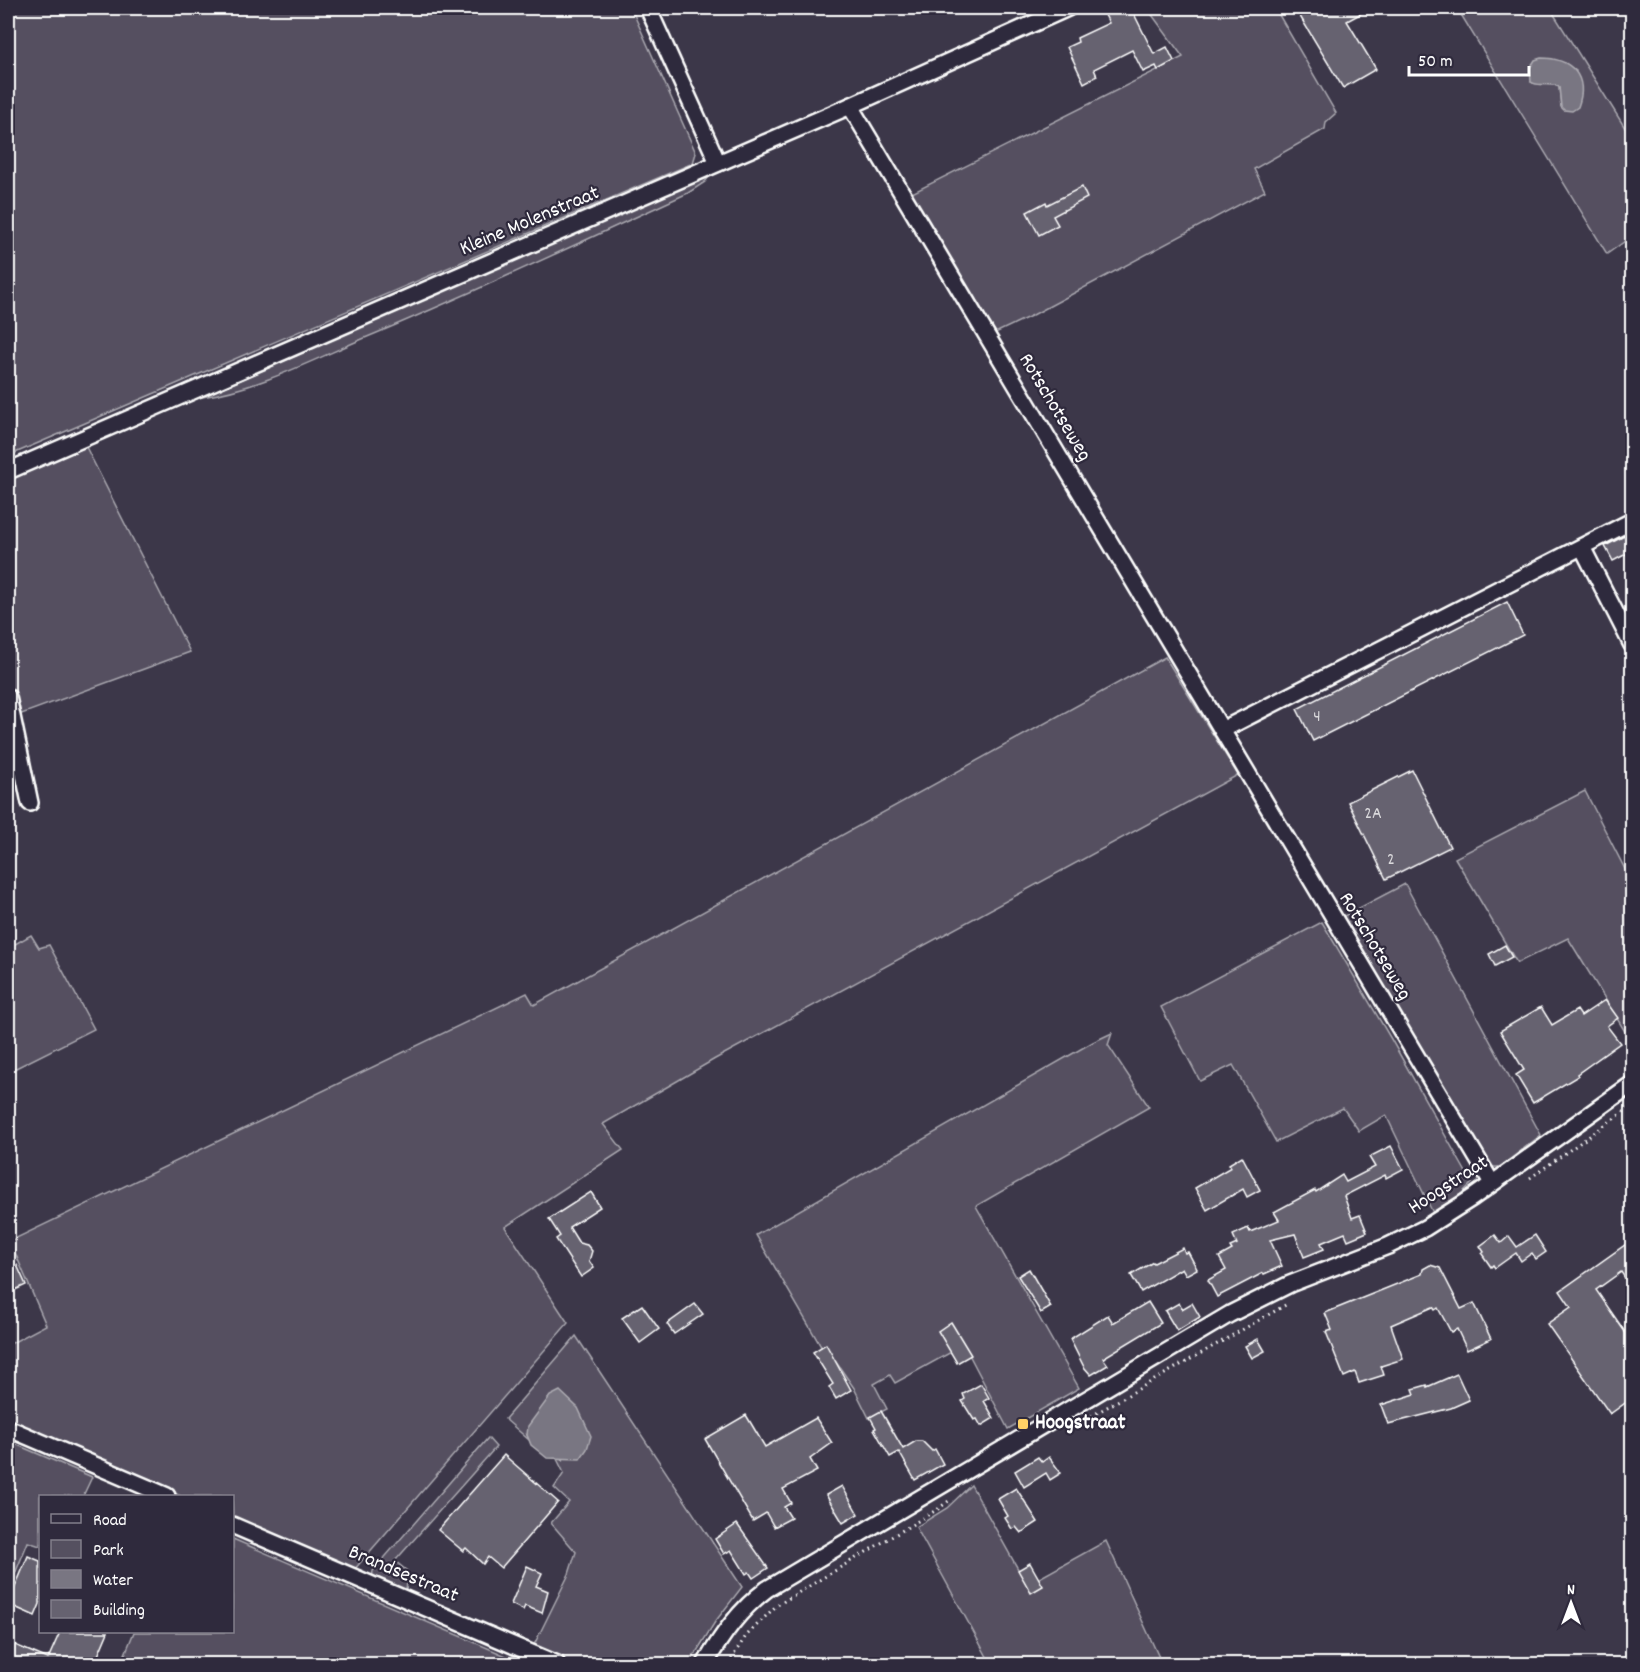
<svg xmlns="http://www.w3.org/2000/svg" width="1640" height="1672" viewBox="0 0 1640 1672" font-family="Dekko,sans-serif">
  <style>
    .green { fill: #555060; stroke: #aaa8b0; stroke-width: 1.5; fill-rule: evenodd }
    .water { fill: #797682; stroke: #afadb4; stroke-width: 1.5 }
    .building { fill: #666270; stroke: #fff; stroke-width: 1.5 }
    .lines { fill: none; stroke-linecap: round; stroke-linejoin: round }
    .minor-casing { stroke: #fff; stroke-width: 20 }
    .path { stroke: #fff; stroke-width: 3; stroke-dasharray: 1.5 4.5; stroke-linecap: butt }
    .minor { stroke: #2f2a3d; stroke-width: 15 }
    .poi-dot { fill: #ffd166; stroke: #2f2a3d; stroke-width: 2 }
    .labels { text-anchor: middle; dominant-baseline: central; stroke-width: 4.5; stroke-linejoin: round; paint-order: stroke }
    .number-label { font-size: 18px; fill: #d9d8db }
    .street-label { font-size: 21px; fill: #fff; stroke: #2f2a3d }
    .poi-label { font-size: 21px; font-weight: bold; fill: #fff; stroke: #2f2a3d; text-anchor: start }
  </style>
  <rect width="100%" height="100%" fill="#3c3749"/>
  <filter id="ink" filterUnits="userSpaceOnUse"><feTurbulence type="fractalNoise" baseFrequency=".0167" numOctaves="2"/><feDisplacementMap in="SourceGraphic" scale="12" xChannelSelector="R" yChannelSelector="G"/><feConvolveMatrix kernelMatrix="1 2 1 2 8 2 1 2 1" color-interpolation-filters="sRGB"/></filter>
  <g filter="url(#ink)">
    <g class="green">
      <path d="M8 8H631L696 153 693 163 8 456Z"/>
      <path d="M1147 8H1275L1336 113 1326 122 1325 129 1254 169 1265 191 1033 315 991 335 906 196 1183 57Z"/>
      <path d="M1457 8H1550L1632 139V236L1607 254ZM1565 63 1576 71 1561 107 1559 87C1550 81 1540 88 1531 82Z"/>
      <path d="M713 172 705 182 688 193C579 243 471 294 360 340 309 362 257 389 202 397Z"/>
      <path d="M86 447 190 652 8 719V479Z"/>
      <path d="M1165 657 1238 775 715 1059 603 1124 623 1150 505 1227 568 1323 353 1571 233 1518 232 1496H181L8 1423V1345L46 1325 10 1241 527 993 534 1005Z"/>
      <path d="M1585 791 1632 883V1043L1568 938 1517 963 1455 858Z"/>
      <path d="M1405 884 1541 1135 1500 1167H1490L1342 917Z"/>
      <path d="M1322 922 1391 1039 1472 1183 1461 1194 1433 1213 1386 1115 1359 1131 1343 1108 1276 1142 1233 1065 1200 1081 1161 1007Z"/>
      <path d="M31 935 39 948 49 945 94 1029 8 1072V948Z"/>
      <path d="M1112 1033 1108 1045 1149 1107 976 1206 1079 1388 1008 1429 964 1345 895 1383 890 1375 874 1384 887 1409 869 1418 854 1388 836 1362H830L756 1235 1093 1042Z"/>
      <path d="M576 1336 742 1587 715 1622 689 1664H568L532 1649 569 1574 576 1552 551 1523 569 1502 554 1488 564 1473 557 1459 564 1460 527 1435 529 1440 505 1419Z"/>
      <path d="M488 1438 496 1447 395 1561 407 1571 408 1579 405 1593 372 1579 373 1571Z"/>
      <path d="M8 1441 92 1477 83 1496H40V1546L28 1542 8 1591Z"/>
      <path d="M971 1485 1027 1585 1106 1541 1162 1664H991L916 1527 947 1508Z"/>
      <path d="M233 1539 511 1658 526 1664H121L134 1632H232Z"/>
    </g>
    <g class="water">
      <path d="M1541 58C1572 58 1589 77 1578 107L1572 111 1564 110 1561 107 1559 87C1550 81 1540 88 1531 82L1530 68 1535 60Z"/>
      <path d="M560 1391 578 1408 591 1436 587 1449 580 1459 547 1458 531 1445 527 1435 528 1426 550 1396Z"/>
    </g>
    <g class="building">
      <path d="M1111 8H1131L1154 54 1167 47 1174 61 1158 70 1156 66 1143 72 1132 50 1094 69 1097 76 1084 83 1067 47 1078 42 1077 38 1109 23 1103 11Z"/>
      <path d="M1295 8H1371L1347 21 1376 69 1343 88Z"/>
      <path d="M1082 187 1087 198 1053 216 1058 225 1039 235 1027 212 1046 202 1047 205Z"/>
      <path d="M1632 532V551L1613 561 1605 546Z"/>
      <path d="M1507 602 1523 635 1313 741 1297 709Z"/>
      <path d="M1412 770 1450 847 1386 879 1348 802Z"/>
      <path d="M1505 945 1512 957 1495 966 1489 954Z"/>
      <path d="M1605 1000 1618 1018 1607 1026 1620 1043 1577 1074 1578 1076 1533 1103 1516 1075 1524 1070 1500 1031 1541 1007 1552 1025 1577 1010 1581 1016Z"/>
      <path d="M1391 1146 1403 1169 1386 1178 1385 1175 1344 1196 1352 1218 1360 1215 1367 1232 1348 1240 1345 1233 1321 1243 1324 1249 1304 1257 1295 1234 1270 1240 1282 1266 1264 1274 1263 1273 1217 1297 1208 1280 1226 1270 1219 1257 1232 1250 1230 1247 1237 1244 1233 1235 1248 1228 1250 1232 1279 1220 1274 1212 1315 1190 1316 1192 1342 1175 1346 1182 1375 1167 1369 1157Z"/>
      <path d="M1242 1156 1260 1190 1247 1197 1243 1189 1207 1210 1195 1188 1231 1167 1229 1164Z"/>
      <path d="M591 1192 600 1207 569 1227 579 1243 587 1245 592 1251 589 1261 594 1268 581 1277 556 1239 560 1236 549 1219Z"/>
      <path d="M1495 1235 1501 1243 1509 1236 1517 1247 1535 1235 1546 1252 1536 1259 1532 1253 1521 1261 1516 1253 1495 1268 1493 1265 1491 1267 1482 1254 1484 1252 1480 1246Z"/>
      <path d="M1632 1240V1288L1621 1272 1596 1290 1632 1342V1398L1610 1414 1547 1324 1571 1307 1560 1291Z"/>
      <path d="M1183 1248 1185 1253 1188 1252 1197 1269 1186 1275 1182 1268 1141 1292 1131 1275 1153 1262 1154 1263Z"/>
      <path d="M17 1265 26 1285 13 1291 8 1280V1269Z"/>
      <path d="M1430 1265 1440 1268 1461 1309 1474 1303 1491 1339 1467 1350 1457 1329 1451 1332 1438 1308 1435 1310 1433 1307 1391 1325 1403 1359 1381 1366 1384 1375 1359 1383 1355 1372 1344 1377 1326 1332 1332 1330 1325 1313 1422 1274 1423 1269Z"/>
      <path d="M1029 1269 1051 1307 1041 1313 1018 1276Z"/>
      <path d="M1148 1302 1161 1323 1103 1358 1108 1365 1091 1375 1084 1367 1070 1339 1108 1315 1113 1323Z"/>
      <path d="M1179 1303 1182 1309 1192 1303 1200 1317 1177 1331 1165 1311Z"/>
      <path d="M695 1304 703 1314 674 1334 667 1324Z"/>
      <path d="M642 1305 659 1329 640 1343 622 1318Z"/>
      <path d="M951 1322 971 1355 957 1363 938 1331Z"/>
      <path d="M1258 1339 1265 1351 1252 1358 1245 1346Z"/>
      <path d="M826 1344 851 1390 836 1399 829 1387 833 1384 813 1352Z"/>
      <path d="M1457 1374 1469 1400 1451 1408 1388 1424 1381 1405 1415 1394 1413 1389 1427 1385V1387Z"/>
      <path d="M981 1384 989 1398 984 1401 994 1418 981 1426 977 1419 974 1420 962 1401 965 1399 963 1394Z"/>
      <path d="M881 1411 903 1449 916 1441H922L932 1451 935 1449 943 1464 915 1480 899 1452 890 1457 874 1429 876 1428 870 1417Z"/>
      <path d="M746 1415 765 1447 816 1418 832 1443 810 1459 817 1471 783 1489 791 1503 784 1507 791 1518 774 1527 766 1513 753 1521 705 1439Z"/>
      <path d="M504 1455 558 1502 501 1568 488 1557 483 1564 466 1548 463 1551 438 1530Z"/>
      <path d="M1038 1457 1042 1462 1049 1457 1061 1473 1050 1480 1046 1473 1024 1487 1015 1471Z"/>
      <path d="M842 1486 858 1514 843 1523 826 1495Z"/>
      <path d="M1016 1488 1038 1522 1021 1533 1016 1527 1012 1529 1005 1518 1008 1516 998 1499Z"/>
      <path d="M737 1524 768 1568 753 1578 749 1572 746 1574 731 1550 724 1554 715 1539Z"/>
      <path d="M28 1556 40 1561V1604L35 1616 8 1604Z"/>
      <path d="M1030 1563 1043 1586 1031 1593 1018 1570Z"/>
      <path d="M527 1566 542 1573 536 1586 548 1591 542 1613 525 1606 523 1610 511 1604Z"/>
      <path d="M60 1632H108L94 1665H8V1642L48 1659Z"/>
    </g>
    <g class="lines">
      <g class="minor-casing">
        <g id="minor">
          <path d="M648 8 718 163"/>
          <path d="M850 106 1492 1183"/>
          <path d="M8 471 850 106 1068 8"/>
          <path d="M1582 547 1632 645"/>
          <path d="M8 697 30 803"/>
          <path d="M1222 730 1632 521"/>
          <path d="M8 1428 167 1496"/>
          <path d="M232 1525 557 1664"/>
          <path d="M705 1664C722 1635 739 1610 767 1589L1230 1314 1290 1284 1388 1246 1425 1228 1472 1198 1632 1084"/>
        </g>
      </g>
      <g class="path">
        <path d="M1530 1178 1632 1106"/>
        <path d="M1086 1419 1289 1303"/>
        <path d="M728 1664 746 1636 776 1606 938 1509 950 1500"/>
      </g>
      <use href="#minor" class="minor"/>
    </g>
  </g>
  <rect class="poi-dot" x="1017" y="1418" width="12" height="12" rx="3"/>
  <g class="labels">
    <g class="number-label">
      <text x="1317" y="717">4</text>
      <text x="1373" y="814">2A</text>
      <text x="1391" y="860">2</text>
    </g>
    <g class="street-label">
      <text transform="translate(530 222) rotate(-23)">Kleine Molenstraat</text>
      <text transform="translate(1054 408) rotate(59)">Rotschotseweg</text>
      <text transform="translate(1374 947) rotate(59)">Rotschotseweg</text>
      <text transform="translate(1449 1186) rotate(-33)">Hoogstraat</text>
      <text transform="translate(403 1575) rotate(23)">Brandsestraat</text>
    </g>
    <g class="poi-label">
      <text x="1035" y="1424">Hoogstraat</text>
    </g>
  </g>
  <rect width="1640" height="1672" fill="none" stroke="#2f2a3d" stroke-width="30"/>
  <rect x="15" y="15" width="1610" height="1642" fill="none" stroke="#fff" stroke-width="2" filter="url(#ink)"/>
  <rect x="39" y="1495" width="195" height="138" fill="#2f2a3d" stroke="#827f8b" stroke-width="1.5"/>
  <rect x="51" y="1514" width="30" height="9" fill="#2f2a3d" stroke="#827f8b" stroke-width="1.5"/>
  <text x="93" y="1525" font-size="18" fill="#ffffff">Road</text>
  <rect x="51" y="1540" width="30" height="18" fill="#555060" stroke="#827f8b" stroke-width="1.5"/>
  <text x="93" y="1555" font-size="18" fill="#ffffff">Park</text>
  <rect x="51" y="1570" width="30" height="18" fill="#797682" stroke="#827f8b" stroke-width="1.5"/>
  <text x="93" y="1585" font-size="18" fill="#ffffff">Water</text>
  <rect x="51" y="1600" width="30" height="18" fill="#666270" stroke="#827f8b" stroke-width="1.5"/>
  <text x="93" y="1615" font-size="18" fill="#ffffff">Building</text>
  <g transform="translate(1571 1603)" stroke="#2f2a3d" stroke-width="4.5" paint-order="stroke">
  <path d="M0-4.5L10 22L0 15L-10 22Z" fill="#ffffff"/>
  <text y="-9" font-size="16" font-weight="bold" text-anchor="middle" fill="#ffffff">N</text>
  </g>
  <path d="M1409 66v9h120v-9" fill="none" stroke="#ffffff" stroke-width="3"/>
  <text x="1418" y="66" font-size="18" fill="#ffffff" stroke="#2f2a3d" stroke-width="4.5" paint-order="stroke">50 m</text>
</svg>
